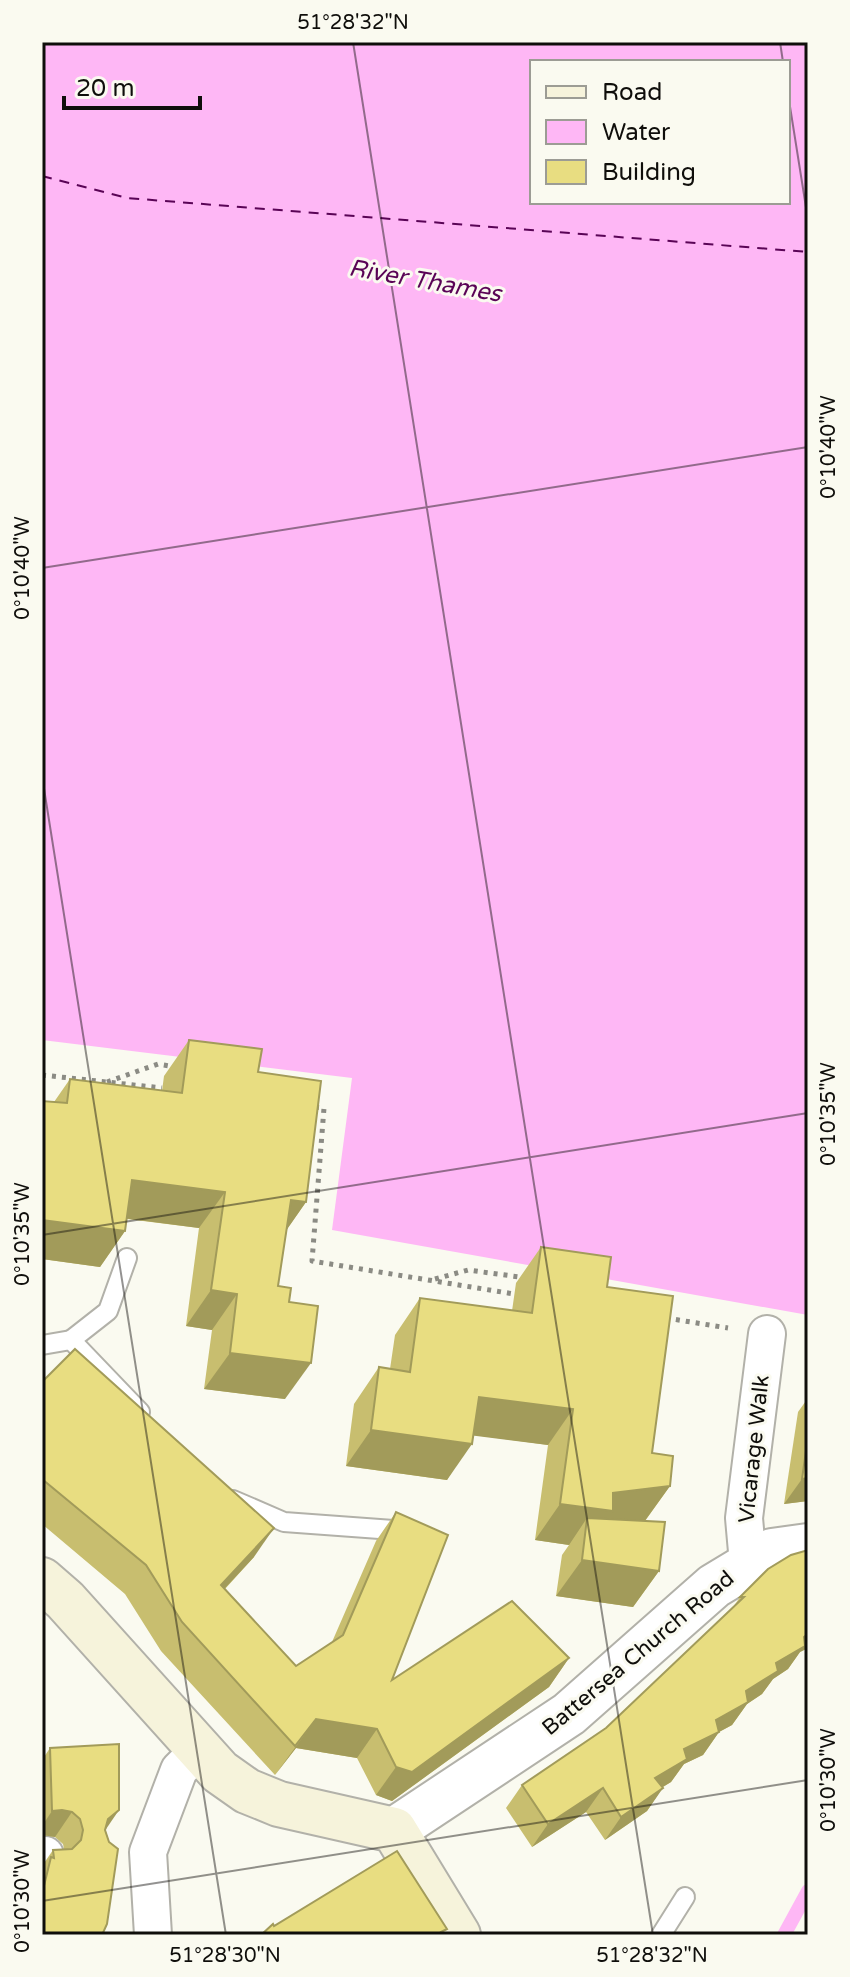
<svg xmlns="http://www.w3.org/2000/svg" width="850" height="1977" viewBox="0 0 850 1977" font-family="'Varela Round',sans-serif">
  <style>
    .water { fill: #feb7f5; fill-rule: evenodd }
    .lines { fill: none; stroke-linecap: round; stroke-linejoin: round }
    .stream { stroke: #feb7f5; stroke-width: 14 }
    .ferry { stroke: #5a0456; stroke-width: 2; stroke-dasharray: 10 8; stroke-linecap: butt }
    .service-casing { stroke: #b2b1a9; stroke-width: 22 }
    .minor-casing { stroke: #b2b1a9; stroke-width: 40 }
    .tertiary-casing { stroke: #b2b1a9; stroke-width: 48 }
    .secondary-casing { stroke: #b2b1a9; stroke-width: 48 }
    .path { stroke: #8b8b84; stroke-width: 5; stroke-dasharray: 4 6; stroke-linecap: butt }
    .service { stroke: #fff; stroke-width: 18 }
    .minor { stroke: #fff; stroke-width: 36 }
    .tertiary { stroke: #fff; stroke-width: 44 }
    .secondary { stroke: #f6f3db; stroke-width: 44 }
    .wall { fill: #c8be6f }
    .shaded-wall { fill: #a29b5a }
    .building { fill: #e8dd81; stroke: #a29b5a; stroke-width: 2 }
    .ticks { fill: none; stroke: #0f0e0b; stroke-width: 2; stroke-opacity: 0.45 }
    .labels { text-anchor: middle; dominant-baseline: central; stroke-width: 6; stroke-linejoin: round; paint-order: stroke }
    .street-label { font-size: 22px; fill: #0f0e0b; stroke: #fafaf0 }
    .water-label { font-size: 24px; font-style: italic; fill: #5a0456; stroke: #fafaf0 }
    .neatline { fill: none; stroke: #0f0e0b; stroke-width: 3 }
    .ticks-label { font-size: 20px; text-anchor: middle; fill: #0f0e0b }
  </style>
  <rect width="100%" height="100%" fill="#fafaf0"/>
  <path class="water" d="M42 42H808V1315L332 1230 352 1078 42 1040ZM532 62H788V202H532Z"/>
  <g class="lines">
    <path class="stream" d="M784 1935 808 1891"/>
    <path class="ferry" d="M42 176 127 198 808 252"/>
    <g class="service-casing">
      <g id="service">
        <path d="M71 1340 108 1311 127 1258"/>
        <path d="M42 1345 71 1340 140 1412"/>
        <path d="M233 1500 284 1522 407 1531"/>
        <path d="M661 1935 685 1897"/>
      </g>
    </g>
    <g class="minor-casing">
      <g id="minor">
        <path d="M748 1563 744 1518 767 1334"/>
        <path d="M42 1855H45"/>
        <path d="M153 1935 148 1852 179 1770 199 1750"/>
      </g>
    </g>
    <g class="tertiary-casing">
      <path id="tertiary" d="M394 1830 569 1714 714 1586 772 1551 808 1546"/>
    </g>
    <g class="secondary-casing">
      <path id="secondary" d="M42 1580 65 1600 220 1772 247 1791 279 1804 394 1830 458 1935"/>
    </g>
    <g class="path">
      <path d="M42 1075 162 1088"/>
      <path d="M107 1082 158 1064 175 1067"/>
      <path d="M315 1107 324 1108 312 1261 514 1294"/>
      <path d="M435 1279 468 1270 527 1278"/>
      <path d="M666 1318 728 1328"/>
    </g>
    <use href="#service" class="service"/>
    <use href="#minor" class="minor"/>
    <use href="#tertiary" class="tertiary"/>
    <use href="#secondary" class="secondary"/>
  </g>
  <g class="wall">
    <path d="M189 1040 258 1072 306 1202 287 1229 278 1286 289 1302 285 1399 204 1389 212 1330 186 1326 199 1228 127 1219 125 1231 100 1267 42 1259V1101L54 1102 70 1079 162 1091 164 1076Z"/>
    <path d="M541 1247 607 1287 652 1453 670 1486 645 1521 659 1571 633 1607 556 1596 562 1555 569 1545 535 1540 548 1445 474 1435 447 1480 346 1466 354 1404 379 1367 390 1369 395 1335 420 1298 512 1311 516 1283Z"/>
    <path d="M42 1382 254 1557 225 1589 296 1666 332 1642 376 1541 396 1512 392 1680 569 1658 549 1687 392 1801 376 1795 357 1758 296 1748 275 1775 161 1651 125 1594 42 1524Z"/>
    <path d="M808 1398V1501L784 1504 798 1412Z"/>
    <path d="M808 1550V1648L800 1652 788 1669 773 1679 762 1694 747 1704 732 1725 719 1732 703 1755 684 1764 671 1782 663 1787 647 1811 605 1840 586 1812 532 1847 506 1808 522 1785 606 1728 732 1609 740 1597Z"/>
    <path d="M50 1748 105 1830 42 1935V1866L53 1850 64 1849 63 1844 55 1837 42 1835V1760Z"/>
  </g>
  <g class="shaded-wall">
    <path d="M132 1180 225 1192 199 1228 107 1216Z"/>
    <path d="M291 1200 306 1202 281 1238Z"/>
    <path d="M42 1220 125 1231 100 1267 42 1259Z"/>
    <path d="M211 1290 237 1294 212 1330 186 1326Z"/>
    <path d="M230 1353 311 1363 285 1399 204 1389Z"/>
    <path d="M479 1397 573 1409 548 1445 453 1433Z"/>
    <path d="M371 1430 472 1444 447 1480 346 1466Z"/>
    <path d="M808 1478V1501L784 1504 802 1479Z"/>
    <path d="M670 1486 644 1522 587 1518 569 1545 535 1540 560 1504 613 1493Z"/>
    <path d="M274 1528 254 1557 201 1614 221 1585Z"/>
    <path d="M582 1560 659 1571 633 1607 556 1596Z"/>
    <path d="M808 1634V1648L800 1652 788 1669 773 1679 762 1694 747 1704 732 1725 719 1732 703 1755 684 1764 671 1782 639 1801 655 1778 684 1749 804 1637Z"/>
    <path d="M569 1658 549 1687 392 1801 376 1795 396 1767Z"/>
    <path d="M316 1719 377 1729 357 1758 296 1748 275 1775Z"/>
    <path d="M603 1788 586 1812 532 1847 548 1824Z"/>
    <path d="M663 1788 647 1811 605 1840 621 1817Z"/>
    <path d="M62 1810 72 1812 55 1837 42 1835V1826L52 1811Z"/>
    <path d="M119 1810 102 1835 108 1819Z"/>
  </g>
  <g class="building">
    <path d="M189 1040 262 1049 258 1072 321 1081 306 1202 291 1200 278 1286 291 1288 289 1302 318 1306 311 1363 230 1353 237 1294 211 1290 225 1192 132 1180 125 1231 42 1220V1101L67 1103 70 1079 182 1093Z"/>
    <path d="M541 1247 611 1257 607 1287 673 1296 652 1453 673 1456 670 1486 613 1493V1511L560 1504 573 1409 479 1397 472 1444 371 1430 379 1367 410 1372 420 1298 532 1313Z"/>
    <path d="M75 1349 274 1528 221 1585 296 1666 343 1635 396 1512 448 1535 392 1680 512 1601 569 1658 412 1772 396 1767 377 1729 316 1719 295 1746 182 1622 146 1565 42 1479V1382Z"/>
    <path d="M808 1437V1478L802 1479Z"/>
    <path d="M587 1518 665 1522 659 1571 582 1560Z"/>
    <path d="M808 1550V1634L804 1637 805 1646 776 1663 778 1671 746 1691 748 1702 716 1720 719 1732 684 1749 687 1759 655 1778 663 1788 621 1817 603 1788 548 1824 522 1785 606 1728 744 1597H740L768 1569 791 1555Z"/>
    <path d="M119 1744V1810L108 1819 105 1830 109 1842 118 1849 107 1924 102 1935H42V1894L51 1857 54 1858 53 1850 72 1849 81 1840 83 1830 80 1819 72 1812 62 1810 52 1811 50 1748Z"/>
    <path d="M397 1851 447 1929 441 1932 443 1935H261L273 1924 274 1926Z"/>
  </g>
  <path class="ticks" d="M353 42 653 1935M780 42 783 62M788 94 808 220M42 568 808 447M42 776 226 1935M42 1235 808 1113M42 1901 808 1780"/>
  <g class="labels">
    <g class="street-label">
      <text transform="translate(754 1449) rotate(-84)">Vicarage Walk</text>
      <text transform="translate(638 1653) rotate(-40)">Battersea Church Road</text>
    </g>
    <g class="water-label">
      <text transform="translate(425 281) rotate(10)">River Thames</text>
    </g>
  </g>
  <rect width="850" height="1977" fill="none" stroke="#fafaf0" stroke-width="88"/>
  <rect x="530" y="60" width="260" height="144" fill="#fafaf0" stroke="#9c9c94" stroke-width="2"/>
  <rect x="546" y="86" width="40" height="12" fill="#f6f3db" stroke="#9c9c94" stroke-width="2"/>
  <text x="602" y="100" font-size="24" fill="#0f0e0b">Road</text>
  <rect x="546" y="120" width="40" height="24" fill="#feb7f5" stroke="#9c9c94" stroke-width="2"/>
  <text x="602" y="140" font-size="24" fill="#0f0e0b">Water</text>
  <rect x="546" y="160" width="40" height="24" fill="#e8dd81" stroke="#9c9c94" stroke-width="2"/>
  <text x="602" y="180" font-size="24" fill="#0f0e0b">Building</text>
  <path d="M64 96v12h136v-12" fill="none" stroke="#0f0e0b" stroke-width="4"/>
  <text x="76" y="96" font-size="24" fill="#0f0e0b" stroke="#fafaf0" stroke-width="6" paint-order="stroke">20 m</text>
  <rect x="44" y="44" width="762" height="1889" class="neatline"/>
  <g class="ticks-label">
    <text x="353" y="29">51°28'32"N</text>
    <text transform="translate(828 447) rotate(-90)" y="7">0°10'40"W</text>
    <text transform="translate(22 568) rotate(-90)" y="7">0°10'40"W</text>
    <text transform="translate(828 1114) rotate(-90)" y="7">0°10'35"W</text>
    <text transform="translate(22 1234) rotate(-90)" y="7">0°10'35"W</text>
    <text transform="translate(828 1780) rotate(-90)" y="7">0°10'30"W</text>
    <text transform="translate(22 1901) rotate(-90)" y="7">0°10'30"W</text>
    <text x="225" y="1962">51°28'30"N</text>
    <text x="652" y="1962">51°28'32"N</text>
  </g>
</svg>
